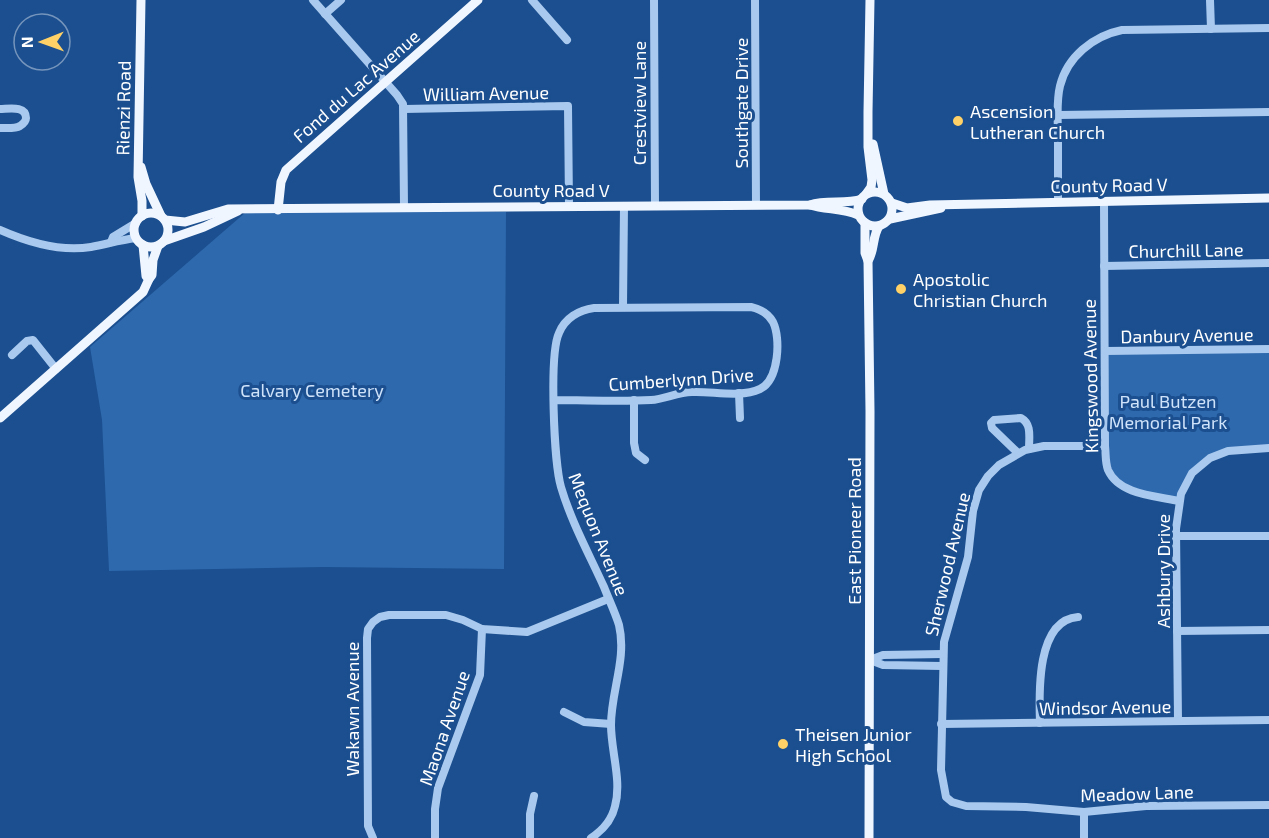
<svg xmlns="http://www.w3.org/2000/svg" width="1269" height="838" viewBox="0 0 1269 838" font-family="'Exo 2',sans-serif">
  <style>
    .green { fill: #2e69ad }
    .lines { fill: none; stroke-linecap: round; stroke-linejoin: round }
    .minor { stroke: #a9c9ee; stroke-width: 8 }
    .major { stroke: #f0f6ff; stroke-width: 9 }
    .poi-dot { fill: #ffd166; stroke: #1b4f8f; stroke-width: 2 }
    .labels { text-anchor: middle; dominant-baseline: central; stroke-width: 6; stroke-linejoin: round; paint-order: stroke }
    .street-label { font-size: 18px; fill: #fff; stroke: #1b4f8f }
    .poi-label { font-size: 18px; fill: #fff; stroke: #1b4f8f; text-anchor: start }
    .park-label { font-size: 18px; fill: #cfe3fa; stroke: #1b4f8f }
  </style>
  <rect width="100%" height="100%" fill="#1b4f8f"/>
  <g class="green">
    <path d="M246 212H506L504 569 323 567 109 571 102 420 90 347Z"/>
    <path d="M1269 349V448L1228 451 1198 466 1179 501 1121 484 1107 467 1105 351Z"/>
  </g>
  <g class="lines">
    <g class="minor">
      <path d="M313 0 397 95 403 104 404 207"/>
      <path d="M532 0 567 40"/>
      <path d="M654 0 655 206"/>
      <path d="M755 0 756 205"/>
      <path d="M1210 0 1211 29"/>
      <path d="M325 14 341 0"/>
      <path d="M0 109C8 109 26 105 26 118 26 122 23 124 20 126 15 129 6 128 0 128"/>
      <path d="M404 109 568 106 569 206"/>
      <path d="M1058 115 1269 112"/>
      <path d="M1104 201 1105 446C1106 454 1105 462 1108 470 1119 495 1156 496 1179 501"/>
      <path d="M1058 202C1058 181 1058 159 1058 137 1058 121 1056 102 1060 86 1067 57 1093 36 1122 30L1269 28"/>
      <path d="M0 230C27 242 61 252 91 247 107 244 120 240 136 238"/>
      <path d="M111 242 113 237 136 223"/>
      <path d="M1104 266 1269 263"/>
      <path d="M623 307 624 206"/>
      <path d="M1105 351 1269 349"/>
      <path d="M12 355 27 341 33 340 56 369"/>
      <path d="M739 393 740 418"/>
      <path d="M555 400C587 400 619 402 651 400 665 399 678 392 692 392 713 391 740 398 760 389 779 380 781 338 773 322 768 313 760 309 751 307L594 308C579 310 565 318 559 333 549 354 554 463 561 487 571 521 589 554 604 587 609 600 615 612 619 625 627 659 611 691 611 725 611 751 622 781 615 806 612 820 603 830 591 838"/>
      <path d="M634 400V443L636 453 645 460"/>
      <path d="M1105 446H1044L1025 450 999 465 988 476 979 490 973 511 968 557 944 642 941 770 946 797 952 802 966 806 1026 807 1084 812 1146 806 1269 805"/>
      <path d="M1018 453 992 428 991 423 994 420 1021 418C1032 424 1029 437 1029 449"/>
      <path d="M1176 536H1269"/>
      <path d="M1177 631 1269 630"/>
      <path d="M870 660 883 655 943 654"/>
      <path d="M870 660 883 665 942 666"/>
      <path d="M564 712 584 722 611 724"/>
      <path d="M1178 721 1176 529 1181 494 1192 473 1210 458 1228 451 1269 448"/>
      <path d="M1040 723C1039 694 1036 620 1078 617"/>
      <path d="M941 724 1269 720"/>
      <path d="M1084 812V838"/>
      <path d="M373 838 368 826 367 638 368 629 373 622 380 617 389 615H446L463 620 482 629 527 632 608 599"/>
      <path d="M435 838V809L438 788 480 675 482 629"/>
      <path d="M530 838V814L534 796"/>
    </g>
    <g class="major">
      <path d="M141 0 138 177 142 201V216"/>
      <path d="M873 144 884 194"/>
      <path d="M141 167 146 184 161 216"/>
      <circle cx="875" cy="209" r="17"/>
      <path d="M866 194 871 187 872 180 868 147V112L870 0"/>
      <path d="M892 203 907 208 930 205 1269 198"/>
      <path d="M810 205C826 210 843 208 858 215"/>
      <path d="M278 210 281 182 286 170 478 0"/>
      <circle cx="151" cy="230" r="17"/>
      <path d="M890 219 941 208"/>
      <path d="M165 220 185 222 228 209 810 205C827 199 845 205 862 199"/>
      <path d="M865 223V253L868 261"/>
      <path d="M164 241 204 227 238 211"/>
      <path d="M143 245 146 276 149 279"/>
      <path d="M0 418 143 292 149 279 152 275 153 260 158 246"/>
      <path d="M869 838 870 411 868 261C875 250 872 237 879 226"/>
    </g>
  </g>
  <g class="poi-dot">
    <circle cx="958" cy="121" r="6"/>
    <circle cx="901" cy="289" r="6"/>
    <circle cx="783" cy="744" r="6"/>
  </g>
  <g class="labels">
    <g class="street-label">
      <text transform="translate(356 86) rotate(-41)">Fond du Lac Avenue</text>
      <text transform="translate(486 93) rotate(-1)">William Avenue</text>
      <text transform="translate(639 103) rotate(-90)">Crestview Lane</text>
      <text transform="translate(741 103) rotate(-90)">Southgate Drive</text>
      <text transform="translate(123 108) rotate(-89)">Rienzi Road</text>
      <text transform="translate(1109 185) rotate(-1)">County Road V</text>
      <text x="551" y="190">County Road V</text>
      <text transform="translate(1186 250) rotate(-1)">Churchill Lane</text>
      <text transform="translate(1187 335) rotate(-1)">Danbury Avenue</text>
      <text transform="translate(1090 376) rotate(-91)">Kingswood Avenue</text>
      <text transform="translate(681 379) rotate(-4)">Cumberlynn Drive</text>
      <text transform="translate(854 531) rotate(-90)">East Pioneer Road</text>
      <text transform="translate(599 534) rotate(68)">Mequon Avenue</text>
      <text transform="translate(947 564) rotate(-77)">Sherwood Avenue</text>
      <text transform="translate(1163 571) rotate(-90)">Ashbury Drive</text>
      <text transform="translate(1105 707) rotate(-1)">Windsor Avenue</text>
      <text transform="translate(352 709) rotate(-90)">Wakawn Avenue</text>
      <text transform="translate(444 728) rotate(-71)">Maona Avenue</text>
      <text transform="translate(1137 793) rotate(-2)">Meadow Lane</text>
    </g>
    <g class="poi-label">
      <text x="970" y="111">Ascension<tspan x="970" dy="21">Lutheran Church</tspan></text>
      <text x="913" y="279">Apostolic<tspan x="913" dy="21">Christian Church</tspan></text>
      <text x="795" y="734">Theisen Junior<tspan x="795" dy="21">High School</tspan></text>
    </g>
    <g class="park-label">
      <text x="312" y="390">Calvary Cemetery</text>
      <text x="1168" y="401">Paul Butzen<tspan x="1168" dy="21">Memorial Park</tspan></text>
    </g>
  </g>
  <g transform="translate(42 42) rotate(269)"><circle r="28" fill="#1b4f8f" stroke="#7695bc" stroke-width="1.5"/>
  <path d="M0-4.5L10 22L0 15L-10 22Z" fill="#ffd166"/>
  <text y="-9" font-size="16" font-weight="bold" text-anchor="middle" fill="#ffffff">N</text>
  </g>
</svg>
